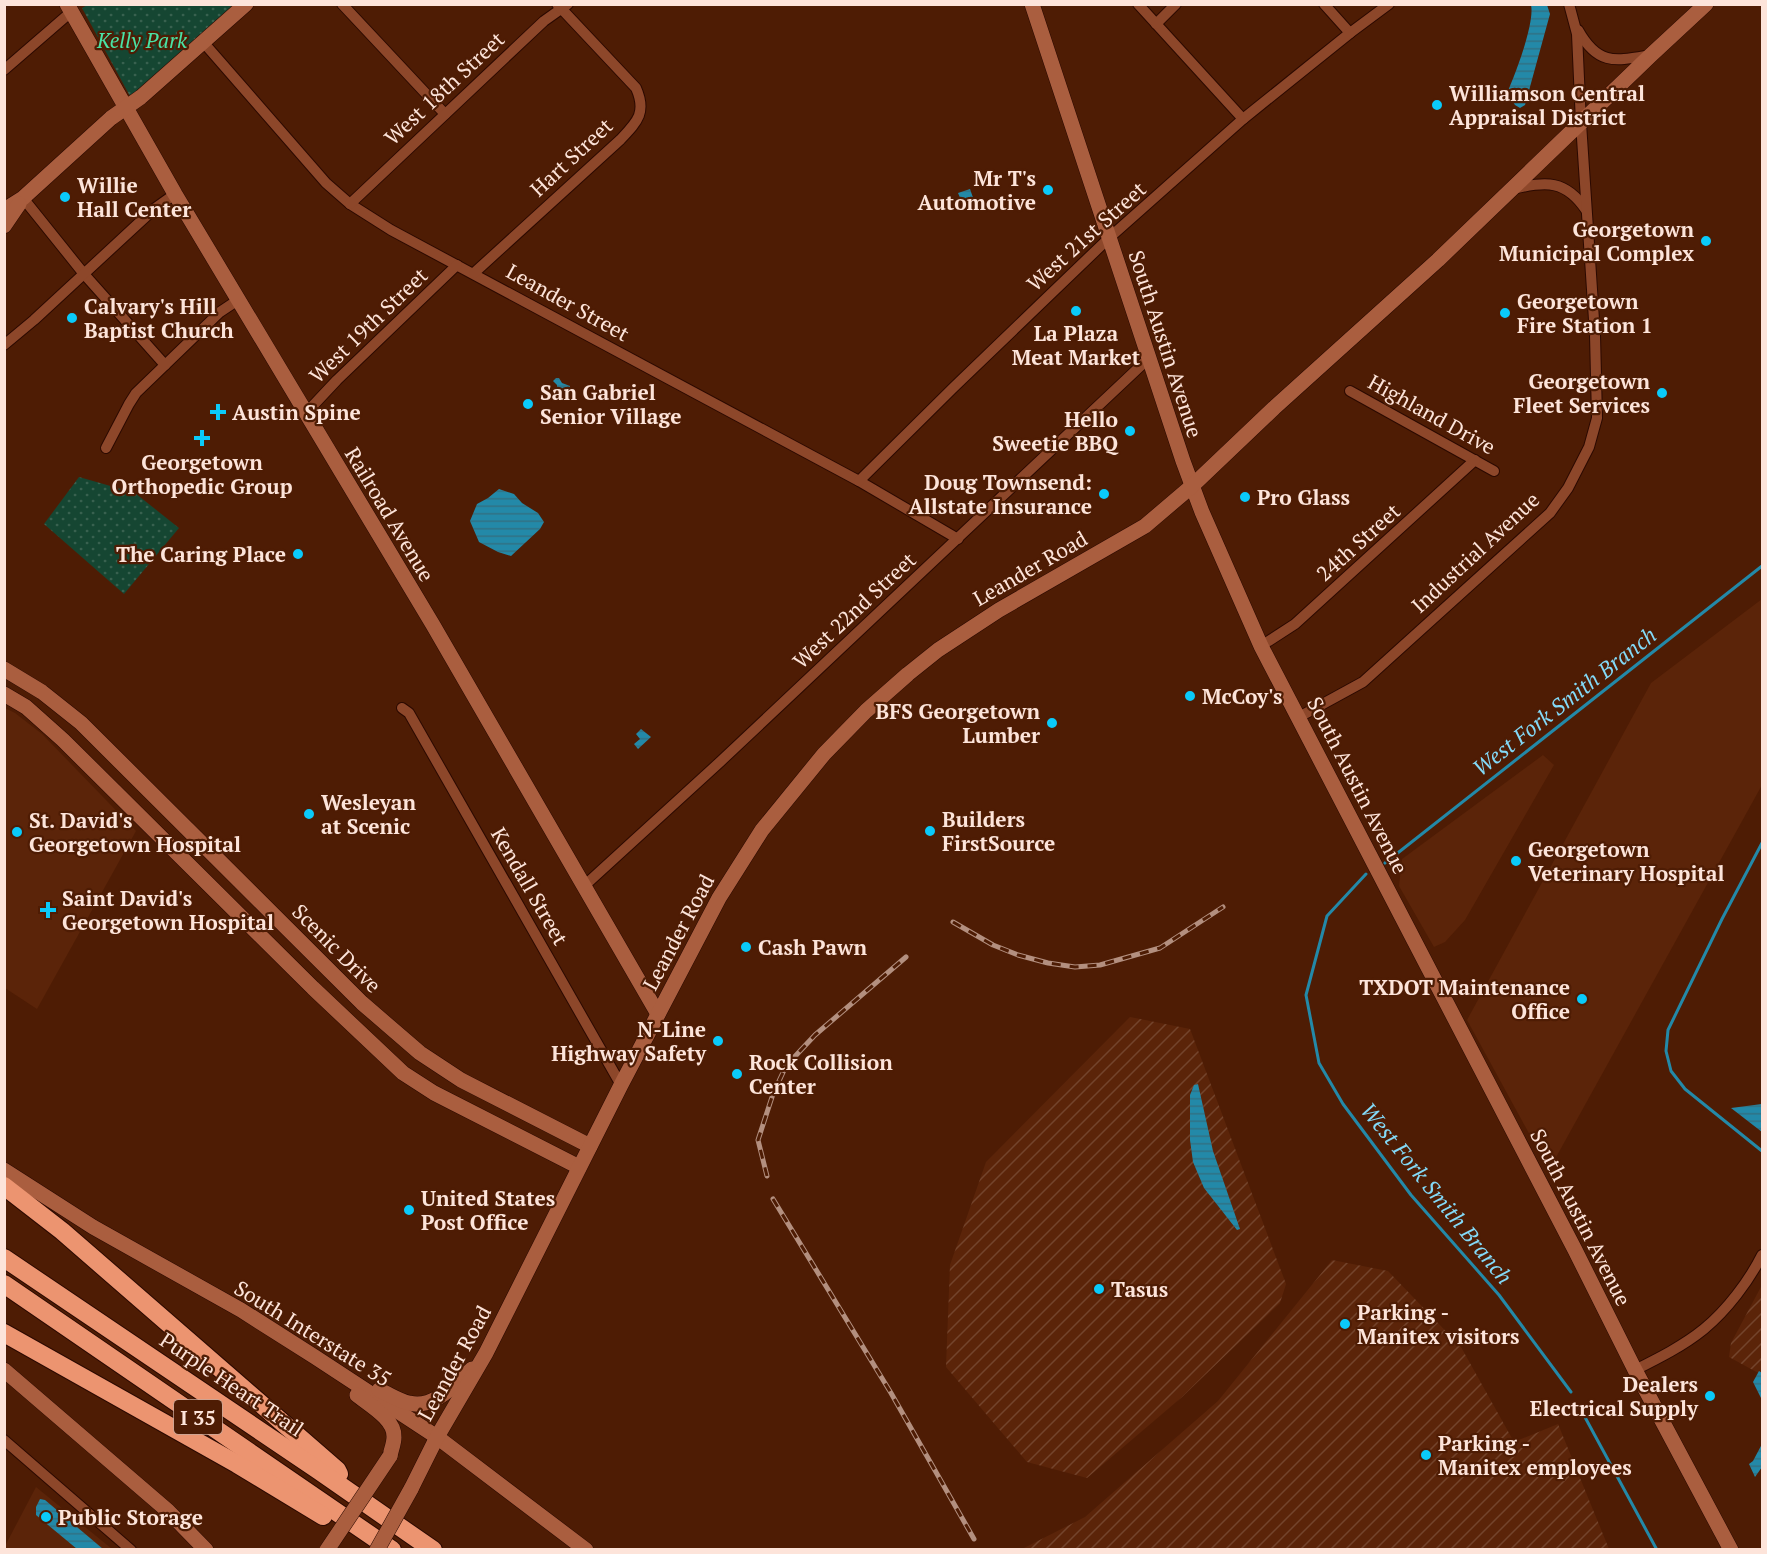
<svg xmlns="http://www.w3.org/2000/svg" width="1767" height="1554" viewBox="0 0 1767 1554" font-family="'PT Serif',serif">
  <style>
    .built { fill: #5b2409 }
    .industrial { fill: url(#industrial-furrows) }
    .park { fill: url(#park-dots) }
    .pitch { fill: #154632 }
    .water { fill: url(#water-rules) }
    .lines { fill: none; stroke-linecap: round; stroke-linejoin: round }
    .stream { stroke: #2389a8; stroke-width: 3 }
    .street-casing { stroke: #2b0900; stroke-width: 12 }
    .secondary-casing { stroke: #2b0900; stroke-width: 16 }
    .highway-casing { stroke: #2b0900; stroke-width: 20 }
    .street { stroke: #8d472a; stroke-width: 10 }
    .secondary { stroke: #aa5e3f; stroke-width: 15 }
    .highway { stroke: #ec9470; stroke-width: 18 }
    .rail-casing { stroke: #b38f7f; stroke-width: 5 }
    .rail { stroke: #4e1c04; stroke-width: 3; stroke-dasharray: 9; stroke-linecap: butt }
    .secondary-bridge-casing { stroke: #2b0900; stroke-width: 16; stroke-linecap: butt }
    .secondary-bridge { stroke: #aa5e3f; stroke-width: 15 }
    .poi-dot { fill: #0acafa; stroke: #4e1c04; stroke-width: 2 }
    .labels { text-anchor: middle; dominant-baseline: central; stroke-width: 4.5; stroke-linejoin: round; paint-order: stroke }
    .shield { fill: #4e1c04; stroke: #c8a89a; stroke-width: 1.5 }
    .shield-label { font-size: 20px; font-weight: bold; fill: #fde4da }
    .park-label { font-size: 21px; font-style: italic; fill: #49e2a6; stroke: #4e1c04 }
    .street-label { font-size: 21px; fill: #fde4da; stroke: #4e1c04 }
    .poi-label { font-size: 21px; font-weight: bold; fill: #fde4da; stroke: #4e1c04; text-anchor: start }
    .water-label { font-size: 22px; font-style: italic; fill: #83d9f7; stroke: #4e1c04 }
  </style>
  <defs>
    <pattern id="industrial-furrows" width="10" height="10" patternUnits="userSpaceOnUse" patternTransform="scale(1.5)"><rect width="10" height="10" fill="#5b2409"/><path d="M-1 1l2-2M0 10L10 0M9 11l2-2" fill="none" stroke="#73442c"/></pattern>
    <pattern id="park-dots" width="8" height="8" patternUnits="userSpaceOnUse" patternTransform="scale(1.5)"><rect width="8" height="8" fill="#154632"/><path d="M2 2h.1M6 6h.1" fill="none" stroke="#38614f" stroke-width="1.8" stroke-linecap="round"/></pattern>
    <pattern id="water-rules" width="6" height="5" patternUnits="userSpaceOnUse" patternTransform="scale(1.5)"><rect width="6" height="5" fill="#2389a8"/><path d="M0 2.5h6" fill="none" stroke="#317184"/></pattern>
  </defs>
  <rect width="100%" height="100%" fill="#4e1c04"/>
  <g class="built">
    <path d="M1762 599V785L1549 1170 1467 1020 1651 683Z"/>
    <path d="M5 708 15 713 42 734 136 831 37 1009 5 988Z"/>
    <path d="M1543 755 1554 765 1465 920 1445 942 1434 947 1399 886 1402 859Z"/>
    <path d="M36 1487 112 1549 5 1550V1546Z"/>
  </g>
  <g class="industrial">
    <path d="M1130 1017 1190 1029 1286 1284 1280 1303 1182 1397 1087 1478 1027 1462 946 1367 950 1265 986 1162Z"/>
    <path d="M1332 1260 1388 1271 1461 1347 1514 1442 1558 1424 1609 1549H1022L1085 1517 1218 1401Z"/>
    <path d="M1762 1285V1375L1729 1357 1731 1343Z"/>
  </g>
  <g class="park">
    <path d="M89 4H228L233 8 131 98 82 8Z"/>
    <path d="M79 477 135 493 179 528 124 594 44 524Z"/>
  </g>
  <path class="pitch" d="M130 44 136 53 123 62 118 53Z"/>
  <g class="water">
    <path d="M1531 5H1547L1550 14 1525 105 1520 108 1515 105 1507 93C1515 75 1535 23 1531 5Z"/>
    <path d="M970 189 978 212 962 202 958 193Z"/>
    <path d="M556 378H559L562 383 570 386V391L560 395 557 391V385L553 381Z"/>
    <path d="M499 489 514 494 522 503 538 513 544 522 540 529 511 556 498 552 479 542 470 521 477 504 488 498Z"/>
    <path d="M641 729 651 737 638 749 634 744 640 739 636 734Z"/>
    <path d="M1198 1084 1213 1151 1240 1229 1237 1230 1204 1188 1193 1162 1190 1140V1095L1194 1085Z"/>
    <path d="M1762 1104V1132L1731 1108Z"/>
    <path d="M1759 1371 1762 1373V1400L1753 1382Z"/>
    <path d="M1762 1444V1467L1755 1477 1749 1464 1753 1461Z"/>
    <path d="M40 1499 45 1500 103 1549H77L36 1515V1507Z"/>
  </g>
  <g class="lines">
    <g class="stream">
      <path d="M1762 843 1722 919 1668 1030 1666 1051 1671 1071 1685 1089 1762 1151"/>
      <path d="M1385 863 1762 566"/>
      <path d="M1366 874 1327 916 1306 995 1319 1063 1343 1104 1411 1195 1499 1295 1571 1392"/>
      <path d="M1580 1408 1657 1550"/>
    </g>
    <g class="street-casing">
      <g id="street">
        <path d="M342 4 445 114"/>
        <path d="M1138 4 1243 119"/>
        <path d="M1324 4 1350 33"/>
        <path d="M1156 24 1176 4"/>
        <path d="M1578 30C1598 66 1615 61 1651 55"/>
        <path d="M204 43 326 183 350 204 391 230 859 481 958 539"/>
        <path d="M4 70 71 12"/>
        <path d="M1513 189C1546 181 1566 180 1586 210"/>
        <path d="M23 198 84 274 165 365"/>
        <path d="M350 204 544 21 568 4"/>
        <path d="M474 273 620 140C637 122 647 113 636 88L557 4"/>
        <path d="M4 345 34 320 154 209 175 194"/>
        <path d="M1350 391 1494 471"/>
        <path d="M306 413 337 380 457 265"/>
        <path d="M106 448 129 404 136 393 220 312 238 300"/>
        <path d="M859 481 954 387 1109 238 1243 119 1350 33 1389 4"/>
        <path d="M1261 646 1295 624 1475 460"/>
        <path d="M402 708 409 713 621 1085"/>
        <path d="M1299 717 1363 682 1550 513 1568 488 1589 447 1597 418 1595 335 1581 123 1577 34 1569 4"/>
        <path d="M583 887 721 761 1149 358"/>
        <path d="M1635 1370C1659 1358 1683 1346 1704 1329 1727 1310 1749 1281 1762 1255"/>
        <path d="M4 1440 131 1550"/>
      </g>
    </g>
    <g class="secondary-casing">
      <g id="secondary">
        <path d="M67 4 175 194 433 625 658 1014"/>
        <path d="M1032 4 1183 461 1202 512 1261 646 1575 1250 1635 1370 1731 1550"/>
        <path d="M4 210 23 198 111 118 141 97 246 4"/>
        <path d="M4 226 19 204"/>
        <path d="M4 669 42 692 81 723 362 1003 420 1053 461 1080 590 1146"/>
        <path d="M4 694 26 707 63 740 313 988 403 1073 434 1093 579 1167"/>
        <path d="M4 1170 93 1227 241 1310 315 1357 437 1437 586 1550"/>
        <path d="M4 1370 168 1511 206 1550"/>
        <path d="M379 1390C389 1394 399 1401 409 1403 434 1410 456 1383 472 1369"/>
        <path d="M357 1395C369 1405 395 1419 394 1437 394 1444 391 1450 390 1456"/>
        <path d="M411 1489 437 1437 486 1353 621 1085 719 898 762 830 824 754 866 711 908 674 938 650 999 610 1145 526 1192 486 1274 408 1438 260 1651 55 1706 4"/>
      </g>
    </g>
    <g class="highway-casing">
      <g id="highway">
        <path d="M4 1186 62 1231 337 1470 339 1474"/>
        <path d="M4 1258 318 1470 433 1550"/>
        <path d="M4 1284 392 1550"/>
        <path d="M4 1333 237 1464 323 1516"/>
      </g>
    </g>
    <use href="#street" class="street"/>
    <use href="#secondary" class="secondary"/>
    <use href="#highway" class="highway"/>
    <g class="rail-casing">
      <g id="rail">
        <path d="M953 922 993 945 1018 955 1048 963 1075 967 1100 965 1160 948 1223 907"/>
        <path d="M779 1081 786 1066 815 1035 906 957"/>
        <path d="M767 1176 758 1140 773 1094"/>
        <path d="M773 1199 891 1393 974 1539"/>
      </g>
    </g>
    <use href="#rail" class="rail"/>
    <g class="secondary-bridge-casing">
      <g id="secondary-bridge">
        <path d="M327 1550 390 1456"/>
        <path d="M377 1550 411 1489"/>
      </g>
    </g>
    <use href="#secondary-bridge" class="secondary-bridge"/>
  </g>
  <g class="poi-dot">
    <circle cx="1437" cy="105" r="6"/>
    <circle cx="1048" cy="190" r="6"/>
    <circle cx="65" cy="197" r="6"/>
    <circle cx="1706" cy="241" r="6"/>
    <circle cx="1076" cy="311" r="6"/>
    <circle cx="1505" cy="313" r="6"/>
    <circle cx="72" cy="318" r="6"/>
    <circle cx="1662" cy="393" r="6"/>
    <circle cx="528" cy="404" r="6"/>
    <path d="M215 403h6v6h6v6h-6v6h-6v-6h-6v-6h6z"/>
    <circle cx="1130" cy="431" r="6"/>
    <path d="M199 429h6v6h6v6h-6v6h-6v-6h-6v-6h6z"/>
    <circle cx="1104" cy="494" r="6"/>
    <circle cx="1245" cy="497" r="6"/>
    <circle cx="298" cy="554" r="6"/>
    <circle cx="1190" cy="696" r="6"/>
    <circle cx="1052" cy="723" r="6"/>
    <circle cx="309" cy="814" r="6"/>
    <circle cx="930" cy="831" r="6"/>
    <circle cx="17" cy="832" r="6"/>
    <circle cx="1516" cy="861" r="6"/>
    <path d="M45 901h6v6h6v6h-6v6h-6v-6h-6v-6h6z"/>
    <circle cx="746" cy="947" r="6"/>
    <circle cx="1582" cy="999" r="6"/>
    <circle cx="718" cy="1041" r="6"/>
    <circle cx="737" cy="1074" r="6"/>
    <circle cx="409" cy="1210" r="6"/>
    <circle cx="1099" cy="1289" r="6"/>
    <circle cx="1345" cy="1324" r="6"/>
    <circle cx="1710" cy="1396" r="6"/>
    <circle cx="1426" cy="1455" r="6"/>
    <circle cx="46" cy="1517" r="6"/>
  </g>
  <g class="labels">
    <rect class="shield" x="174" y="1400" width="48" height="34" rx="4.5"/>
    <g class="shield-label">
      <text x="198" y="1417">I 35</text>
    </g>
    <g class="park-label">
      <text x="142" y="40">Kelly Park</text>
    </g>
    <g class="street-label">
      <text transform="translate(444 88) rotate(-43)">West 18th Street</text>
      <text transform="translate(571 157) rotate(-43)">Hart Street</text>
      <text transform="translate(1086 236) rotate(-42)">West 21st Street</text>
      <text transform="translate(568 302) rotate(29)">Leander Street</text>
      <text transform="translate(368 325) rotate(-44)">West 19th Street</text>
      <text transform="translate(1166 344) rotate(72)">South Austin Avenue</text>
      <text transform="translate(1432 414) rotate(29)">Highland Drive</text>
      <text transform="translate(390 514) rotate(59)">Railroad Avenue</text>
      <text transform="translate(1358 542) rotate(-42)">24th Street</text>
      <text transform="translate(1475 552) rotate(-43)">Industrial Avenue</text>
      <text transform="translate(1030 568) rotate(-30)">Leander Road</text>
      <text transform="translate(854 610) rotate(-43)">West 22nd Street</text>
      <text transform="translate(1358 785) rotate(63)">South Austin Avenue</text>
      <text transform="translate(530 886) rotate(60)">Kendall Street</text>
      <text transform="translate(678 932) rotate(-62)">Leander Road</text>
      <text transform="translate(337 948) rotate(45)">Scenic Drive</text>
      <text transform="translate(1581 1217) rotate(63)">South Austin Avenue</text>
      <text transform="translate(313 1333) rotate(32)">South Interstate 35</text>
      <text transform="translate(454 1363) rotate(-61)">Leander Road</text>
      <text transform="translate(232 1384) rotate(34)">Purple Heart Trail</text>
    </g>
    <g class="poi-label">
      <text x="1449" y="93">Williamson Central<tspan x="1449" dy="24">Appraisal District</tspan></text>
      <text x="1036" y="178" text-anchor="end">Mr T's<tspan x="1036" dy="24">Automotive</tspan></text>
      <text x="77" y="185">Willie<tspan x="77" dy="24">Hall Center</tspan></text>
      <text x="1694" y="229" text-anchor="end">Georgetown<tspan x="1694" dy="24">Municipal Complex</tspan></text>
      <text x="1517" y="301">Georgetown<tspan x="1517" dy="24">Fire Station 1</tspan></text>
      <text x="84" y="306">Calvary's Hill<tspan x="84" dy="24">Baptist Church</tspan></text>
      <text x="1076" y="333" text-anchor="middle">La Plaza<tspan x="1076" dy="24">Meat Market</tspan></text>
      <text x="1650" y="381" text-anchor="end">Georgetown<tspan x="1650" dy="24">Fleet Services</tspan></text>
      <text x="540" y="392">San Gabriel<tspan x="540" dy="24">Senior Village</tspan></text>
      <text x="232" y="412">Austin Spine</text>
      <text x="1118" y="419" text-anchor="end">Hello<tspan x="1118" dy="24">Sweetie BBQ</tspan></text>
      <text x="202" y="462" text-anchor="middle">Georgetown<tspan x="202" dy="24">Orthopedic Group</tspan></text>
      <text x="1092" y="482" text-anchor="end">Doug Townsend:<tspan x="1092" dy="24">Allstate Insurance</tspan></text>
      <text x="1257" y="497">Pro Glass</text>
      <text x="286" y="554" text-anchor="end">The Caring Place</text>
      <text x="1202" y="696">McCoy's</text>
      <text x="1040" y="711" text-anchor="end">BFS Georgetown<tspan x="1040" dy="24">Lumber</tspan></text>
      <text x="321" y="802">Wesleyan<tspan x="321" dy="24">at Scenic</tspan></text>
      <text x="942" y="819">Builders<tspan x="942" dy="24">FirstSource</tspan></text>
      <text x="29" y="820">St. David's<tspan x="29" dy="24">Georgetown Hospital</tspan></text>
      <text x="1528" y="849">Georgetown<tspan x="1528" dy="24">Veterinary Hospital</tspan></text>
      <text x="62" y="898">Saint David's<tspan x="62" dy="24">Georgetown Hospital</tspan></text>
      <text x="758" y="947">Cash Pawn</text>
      <text x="1570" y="987" text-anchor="end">TXDOT Maintenance<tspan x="1570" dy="24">Office</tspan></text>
      <text x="706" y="1029" text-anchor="end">N-Line<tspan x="706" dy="24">Highway Safety</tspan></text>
      <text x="749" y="1062">Rock Collision<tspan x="749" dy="24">Center</tspan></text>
      <text x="421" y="1198">United States<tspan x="421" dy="24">Post Office</tspan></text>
      <text x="1111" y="1289">Tasus</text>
      <text x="1357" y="1312">Parking -<tspan x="1357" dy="24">Manitex visitors</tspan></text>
      <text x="1698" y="1384" text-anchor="end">Dealers<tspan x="1698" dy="24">Electrical Supply</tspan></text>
      <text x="1438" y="1443">Parking -<tspan x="1438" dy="24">Manitex employees</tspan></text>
      <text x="58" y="1517">Public Storage</text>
    </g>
    <g class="water-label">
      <text transform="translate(1564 701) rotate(-38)">West Fork Smith Branch</text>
      <text transform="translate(1437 1193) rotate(51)">West Fork Smith Branch</text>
    </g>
  </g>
  <rect width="1767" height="1554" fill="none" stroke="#fde4da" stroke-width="12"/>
</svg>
